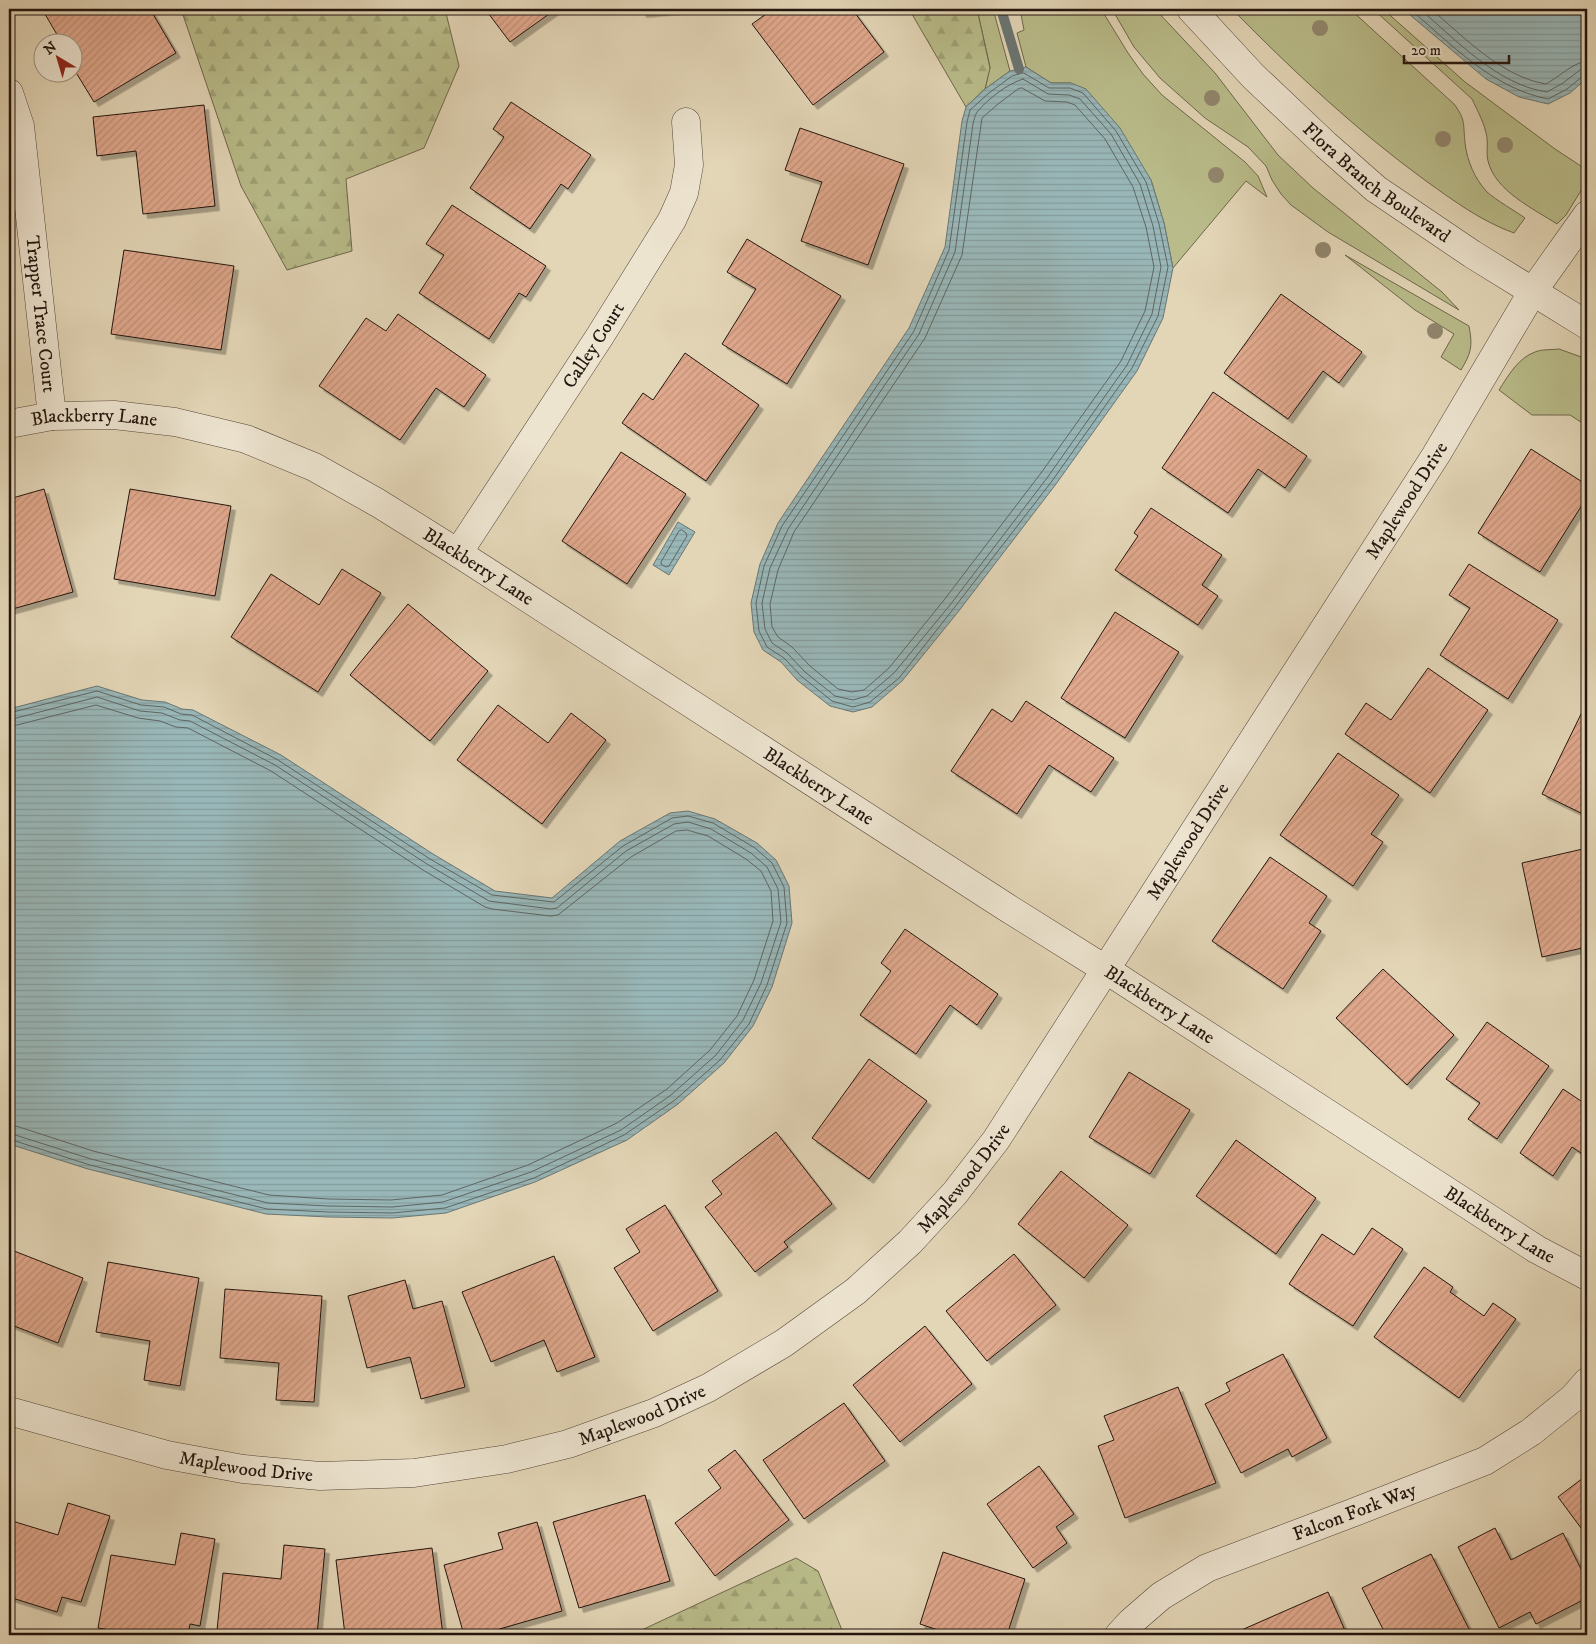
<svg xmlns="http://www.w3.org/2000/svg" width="1596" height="1644" viewBox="0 0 1596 1644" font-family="'IM FELL DW Pica',serif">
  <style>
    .green { fill: #b9bc8a; stroke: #6e684c }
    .forest { fill: url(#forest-firs); stroke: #6e684c }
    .water { fill: url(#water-rules); stroke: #6a7674 }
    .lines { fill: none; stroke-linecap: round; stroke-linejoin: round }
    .shore { stroke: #5e6663; stroke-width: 1 }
    .stream { stroke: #6a7674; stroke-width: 10 }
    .building { fill: url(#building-hatch); stroke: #23150e; filter: url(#shadow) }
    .minor-casing { stroke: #534538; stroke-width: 29 }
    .tertiary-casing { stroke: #534538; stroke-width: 29 }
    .minor { stroke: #ede4d0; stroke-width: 28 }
    .tertiary { stroke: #ede4d0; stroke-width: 28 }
    .tree { fill: #92876e }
    .labels { text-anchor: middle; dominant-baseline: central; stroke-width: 4; stroke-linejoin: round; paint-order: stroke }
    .street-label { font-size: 19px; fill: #23150e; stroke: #ede4d0 }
  </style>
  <defs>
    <pattern id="forest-firs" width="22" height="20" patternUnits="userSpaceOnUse" patternTransform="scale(1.25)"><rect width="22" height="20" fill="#b9bc8a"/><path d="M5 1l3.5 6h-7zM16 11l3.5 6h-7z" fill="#9fa176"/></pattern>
    <pattern id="water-rules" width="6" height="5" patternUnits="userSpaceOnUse" patternTransform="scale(1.25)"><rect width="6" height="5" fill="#99b7b8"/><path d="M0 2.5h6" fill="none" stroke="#849c9d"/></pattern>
    <pattern id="building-hatch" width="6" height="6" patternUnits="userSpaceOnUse" patternTransform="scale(1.25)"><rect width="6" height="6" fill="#e0a88d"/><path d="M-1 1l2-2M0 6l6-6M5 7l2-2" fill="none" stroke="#c09078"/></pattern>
    <filter id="shadow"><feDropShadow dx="4.5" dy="4.5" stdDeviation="0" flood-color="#0004"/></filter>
  </defs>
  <rect width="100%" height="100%" fill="#e3d6b7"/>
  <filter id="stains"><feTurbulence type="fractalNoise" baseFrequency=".004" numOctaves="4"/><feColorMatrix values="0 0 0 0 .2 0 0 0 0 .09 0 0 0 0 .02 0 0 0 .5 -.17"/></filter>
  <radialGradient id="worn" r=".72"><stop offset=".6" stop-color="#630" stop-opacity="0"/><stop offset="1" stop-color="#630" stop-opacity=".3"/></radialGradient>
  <g class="green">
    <path d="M977 9H993L1010 71 985 89 990 67Z"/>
    <path d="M1020 9H1101L1128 53 1143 74 1162 95 1245 162 1258 176 1267 197 1246 181 1173 268 1164 223 1151 180 1071 83H1051L1026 67 1017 33 1024 30Z"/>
    <path d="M1112 9H1155L1215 73 1278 155 1313 188 1442 292 1459 310 1328 232 1291 205 1281 194 1272 180 1266 166 1248 147 1205 118 1160 78 1134 47Z"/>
    <path d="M1232 9H1350L1454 104C1466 120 1463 124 1465 143 1467 161 1475 179 1487 192 1496 200 1515 211 1525 218L1514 233C1481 221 1454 201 1426 181 1356 130 1293 71 1232 9Z"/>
    <path d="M1373 9H1383L1465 82 1555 149 1587 170V181L1566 215 1557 224C1534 209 1495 191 1488 161 1486 154 1488 146 1487 138 1485 124 1478 112 1472 99Z"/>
    <path d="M1345 255 1469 326C1473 347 1471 353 1461 370L1441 357 1454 334 1415 310Z"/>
    <path d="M1559 349 1587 359V426L1570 415H1532L1499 390C1508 376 1518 358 1535 352 1542 349 1551 350 1559 349Z"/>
  </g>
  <g class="forest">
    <path d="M181 9H445L459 66 424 148 346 179 352 251 287 270 241 186Z"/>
    <path d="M909 9H977L990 68 985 89 966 107Z"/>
    <path d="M796 1558 818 1571 844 1635H631Z"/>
  </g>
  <g class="water">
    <path d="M1403 9H1578L1587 21V78L1570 93 1548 104 1519 97 1486 79Z"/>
    <path d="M1026 67 1051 83H1071L1086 89 1120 128 1151 180 1164 223 1173 268 1163 318 1137 371 1056 484 958 612 902 681 872 707 853 712 830 706 797 680 781 662 763 650 754 632 751 603 760 564 778 523 909 328 945 247 962 121 966 107 985 89 1010 71Z"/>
    <path d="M678 522 695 532 669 575 653 565Z"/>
    <path d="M97 686 142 700 165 702 182 709 193 710 281 755 433 854 495 891 552 898 620 841 670 813 688 811 715 819 757 843 776 860 789 886 792 923 772 987 753 1026 724 1063 678 1104 627 1140 535 1182 446 1213 392 1218 328 1217 266 1214 88 1169 9 1144V709Z"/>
  </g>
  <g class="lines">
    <g class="shore">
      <path d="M1410 9C1451 44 1492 88 1548 99L1567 89 1583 76 1587 75"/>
      <path d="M1420 9C1456 40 1498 85 1547 92L1563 83 1580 70 1587 69"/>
      <path d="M1431 9C1464 37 1502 77 1546 84 1559 77 1574 62 1587 61"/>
      <path d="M1024 73 1049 88H1070L1083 93 1116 131 1146 182 1159 224 1168 267 1158 316 1132 368 1052 481 954 608 899 678 870 702 853 707 832 701 801 676 784 658 767 647 759 631 756 603 764 566 782 526 914 331 949 250 967 122 970 110 989 93 1012 76Z"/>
      <path d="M1023 79 1048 94 1069 95 1080 99 1111 134 1140 184 1153 226 1161 267 1152 314 1127 365 1047 478 950 605 894 673 867 696 853 700 835 696 805 672 787 653 772 643 765 629 762 603 770 568 788 529 919 334 955 252 973 124C974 120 975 115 977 112 988 99 1007 84 1023 79Z"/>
      <path d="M1022 88 1045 101 1067 102 1075 105 1105 139 1133 187 1146 227 1154 267 1145 311 1121 361 1041 473 944 600 889 668 864 690 852 692 838 689 810 666 792 647 778 637 772 627 770 604 778 570 794 532 925 338 962 255 982 118 998 104 1018 89Z"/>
      <path d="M682 530 686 533 687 536 669 566 666 567 661 564V562L679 531Z"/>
      <path d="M9 713 97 691 141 705 164 707 181 714 192 715 278 760 430 859 492 895 554 902 623 846 672 818 688 816 713 823 755 848 772 863 784 887 787 923 767 985 749 1024 720 1060 675 1100 624 1135 534 1178 445 1208 392 1213 328 1212 267 1209 90 1165 9 1139"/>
      <path d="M9 720 97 697 140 711 162 713 180 720 190 721 275 765 427 864 489 901 551 909 557 908 626 851 674 824 688 822 711 829 751 853 767 867 778 889 781 922 761 983 743 1020 716 1055 671 1095 621 1130 531 1172 443 1202 392 1207 328 1206 268 1203 91 1159 9 1133"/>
      <path d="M9 727 96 705 138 718 160 721 176 727 188 728 271 771 423 870 485 907 492 909 550 916 558 915 631 857 676 831 687 830 708 836 746 859 761 871 771 891 773 921 754 980 737 1016 710 1050 667 1089 617 1123 528 1165 442 1195 391 1200 328 1199 269 1195 93 1151 16 1126 9 1125"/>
    </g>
    <path class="stream" d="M1001 9 1019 69"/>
  </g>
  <g class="building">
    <path d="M42 9H150L176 53 94 102 72 66V42H59L57 39 59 38Z"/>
    <path d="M485 9H556L510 42Z"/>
    <path d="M641 9H686L642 13Z"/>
    <path d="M773 9H852L884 52 813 105 752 24Z"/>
    <path d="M511 102 591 155 568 189 561 184 530 229 470 188 504 137 493 129Z"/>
    <path d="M204 105 215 206 143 214 136 151 97 156 93 117Z"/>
    <path d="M800 128 904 164 868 265 801 241 822 182 785 170Z"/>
    <path d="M452 205 546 266 526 297 519 293 489 339 419 293 444 255 426 244Z"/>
    <path d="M747 239 841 296 787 384 722 344 756 289 727 272Z"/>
    <path d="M124 250 234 266 221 350 111 334Z"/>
    <path d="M1281 294 1362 352 1339 383 1323 371 1288 419 1224 373Z"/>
    <path d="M398 314 486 375 464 407 436 388 400 440 319 386 366 318 386 331Z"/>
    <path d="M685 353 759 405 706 481 622 423 643 393 653 400Z"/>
    <path d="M1213 392 1307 456 1285 488 1258 469 1228 513 1162 468Z"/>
    <path d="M1531 449 1587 485V497L1540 572 1478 533Z"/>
    <path d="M621 452 686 494 627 584 562 541Z"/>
    <path d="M44 489 73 592 9 610V515L12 514 9 499Z"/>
    <path d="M130 489 231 506 215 596 114 579Z"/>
    <path d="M1151 508 1222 555 1202 585 1218 596 1198 625 1115 570 1138 536 1134 533Z"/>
    <path d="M1469 564 1558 620 1508 699 1440 655 1470 608 1449 595Z"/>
    <path d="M342 569 381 593 318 692 231 637 271 574 319 605Z"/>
    <path d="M408 604 488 671 430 741 350 675Z"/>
    <path d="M1115 612 1179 652 1125 738 1061 698Z"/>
    <path d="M1428 668 1488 710 1430 793 1345 734 1366 703 1391 720Z"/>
    <path d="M1026 701 1114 758 1091 792 1049 765 1017 814 951 771 992 709 1012 722Z"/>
    <path d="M498 705 548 743 571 713 606 740 542 824 457 760Z"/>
    <path d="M1583 710 1587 712V816L1542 794Z"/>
    <path d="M1338 753 1399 795 1371 834 1383 842 1353 886 1280 835Z"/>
    <path d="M1587 848V947L1542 957 1522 863Z"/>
    <path d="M1270 857 1327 896 1309 923 1321 931 1283 989 1212 941Z"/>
    <path d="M905 929 998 994 977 1025 950 1005 916 1054 860 1015 891 971 881 963Z"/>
    <path d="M1383 969 1454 1035 1407 1085 1336 1018Z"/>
    <path d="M1487 1022 1549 1066 1497 1139 1468 1119 1480 1103 1446 1079Z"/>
    <path d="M869 1059 927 1101 869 1179 812 1138Z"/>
    <path d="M1129 1072 1190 1110 1150 1174 1089 1137Z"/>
    <path d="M1563 1089 1587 1105V1157L1572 1147 1553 1176 1520 1153Z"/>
    <path d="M776 1132 832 1204 784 1242 788 1247 755 1272 705 1207 722 1194 712 1181Z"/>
    <path d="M1236 1140 1316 1198 1276 1254 1196 1196Z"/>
    <path d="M1061 1171 1128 1225 1084 1278 1018 1224Z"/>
    <path d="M665 1205 718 1291 653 1331 614 1268 640 1252 626 1229Z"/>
    <path d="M1372 1228 1403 1249 1353 1326 1289 1284 1322 1234 1354 1255Z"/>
    <path d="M9 1249 83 1278 58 1343 9 1324Z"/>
    <path d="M1014 1254 1056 1305 987 1361 946 1311Z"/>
    <path d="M554 1256 595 1357 557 1372 544 1340 491 1362 462 1292Z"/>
    <path d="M108 1262 199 1278 180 1386 144 1380 150 1341 96 1332Z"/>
    <path d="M1424 1267 1453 1287 1450 1292 1484 1316 1493 1303 1516 1319 1459 1398 1374 1337Z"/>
    <path d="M405 1280 413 1309 442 1301 465 1387 421 1399 410 1357 367 1368 348 1296Z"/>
    <path d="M225 1289 322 1296 314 1402 276 1400 279 1363 220 1358Z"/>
    <path d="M925 1326 972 1384 900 1442 853 1385Z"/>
    <path d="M1283 1354 1327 1438 1292 1457 1288 1449 1241 1473 1205 1404 1230 1391 1226 1383Z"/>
    <path d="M1178 1387 1216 1483 1125 1518 1098 1446 1114 1440 1104 1416Z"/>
    <path d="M844 1403 885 1461 804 1519 763 1460Z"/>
    <path d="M735 1450 789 1520 715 1576 675 1523 721 1488 708 1470Z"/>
    <path d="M1039 1466 1074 1514 1056 1527 1067 1543 1033 1568 987 1504Z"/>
    <path d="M1587 1475V1536L1558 1497Z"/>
    <path d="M645 1495 670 1581 579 1608 553 1522Z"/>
    <path d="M68 1503 110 1516 81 1602 62 1597 57 1612 9 1597V1520L58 1535Z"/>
    <path d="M537 1522 562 1611 479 1635H464L444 1565 503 1549 498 1533Z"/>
    <path d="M1495 1528 1511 1560 1563 1533 1587 1581V1598L1536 1624 1530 1612 1499 1628 1458 1547Z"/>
    <path d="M181 1533 215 1539 200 1626 190 1624 188 1635H139L98 1628 111 1555 175 1565Z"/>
    <path d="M284 1545 325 1549 317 1635H270L217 1630 223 1573 281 1579Z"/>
    <path d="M432 1548 443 1635H345L336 1560Z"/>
    <path d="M943 1552 1025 1579 1007 1635H953L920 1624Z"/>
    <path d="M1431 1554 1472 1635H1386L1362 1588Z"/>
    <path d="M1328 1592 1347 1635H1238L1237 1632Z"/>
  </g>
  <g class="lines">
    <g class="minor-casing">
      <g id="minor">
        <path id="s1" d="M9 93 20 126 52 416"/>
        <path id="s2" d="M9 424 52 416 114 415 175 422 246 439 314 467 378 503 458 553 1006 907 1105 969 1536 1249 1587 1276"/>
        <path id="s3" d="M458 553 600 336 672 220 684 193 689 165 686 122"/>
        <path id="s4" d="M9 1411 167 1455 243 1469 320 1476 414 1473 507 1459 568 1444 654 1413 708 1388 784 1343 856 1291 910 1242 955 1193 996 1140 1436 455 1533 291 1587 215"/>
        <path id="s5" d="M1119 1635 1131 1622 1161 1596 1207 1568 1352 1513 1485 1461 1531 1432 1573 1398 1587 1382"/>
      </g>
    </g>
    <g class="tertiary-casing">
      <g id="tertiary">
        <path id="s6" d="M1191 9 1253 76 1326 145 1376 189 1472 254 1587 325"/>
      </g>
    </g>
    <use href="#minor" class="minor"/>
    <use href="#tertiary" class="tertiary"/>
  </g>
  <g class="tree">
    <circle cx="1320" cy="28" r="8"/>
    <circle cx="1212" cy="98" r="8"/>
    <circle cx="1443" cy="139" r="8"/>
    <circle cx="1505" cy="145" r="8"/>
    <circle cx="1216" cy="175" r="8"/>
    <circle cx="1323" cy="250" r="8"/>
    <circle cx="1435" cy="331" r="8"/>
  </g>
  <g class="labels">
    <g class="street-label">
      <text stroke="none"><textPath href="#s6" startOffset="255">Flora Branch Boulevard</textPath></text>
      <text stroke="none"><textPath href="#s1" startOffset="224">Trapper Trace Court</textPath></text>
      <text stroke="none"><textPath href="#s3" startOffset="248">Calley Court</textPath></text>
      <text stroke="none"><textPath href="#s2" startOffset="86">Blackberry Lane</textPath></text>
      <text stroke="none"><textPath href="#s4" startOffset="1864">Maplewood Drive</textPath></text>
      <text stroke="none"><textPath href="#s2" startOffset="506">Blackberry Lane</textPath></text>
      <text stroke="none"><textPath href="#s2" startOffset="911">Blackberry Lane</textPath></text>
      <text stroke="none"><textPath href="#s4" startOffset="1459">Maplewood Drive</textPath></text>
      <text stroke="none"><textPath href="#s2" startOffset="1316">Blackberry Lane</textPath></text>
      <text stroke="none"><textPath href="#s4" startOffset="1054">Maplewood Drive</textPath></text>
      <text stroke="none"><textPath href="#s2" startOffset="1721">Blackberry Lane</textPath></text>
      <text stroke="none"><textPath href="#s4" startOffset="649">Maplewood Drive</textPath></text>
      <text stroke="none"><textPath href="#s4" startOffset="244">Maplewood Drive</textPath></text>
      <text stroke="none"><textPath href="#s5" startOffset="269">Falcon Fork Way</textPath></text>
    </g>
  </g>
  <rect width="1596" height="1644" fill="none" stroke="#e3d6b7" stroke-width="30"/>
  <rect x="10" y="10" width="1576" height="1624" fill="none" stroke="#23150e" stroke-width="2.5"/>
  <rect x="15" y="15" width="1566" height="1614" fill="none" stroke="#23150e"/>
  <g transform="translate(58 58) rotate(322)"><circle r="24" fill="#ede4d0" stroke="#9c9182"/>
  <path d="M0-4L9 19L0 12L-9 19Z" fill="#8f2418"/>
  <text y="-8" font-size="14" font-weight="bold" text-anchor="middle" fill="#23150e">N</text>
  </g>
  <path d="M1404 55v8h105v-8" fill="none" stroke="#23150e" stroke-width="2.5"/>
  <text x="1411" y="55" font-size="15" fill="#23150e" stroke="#ede4d0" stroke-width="4" paint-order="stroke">20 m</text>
  <rect width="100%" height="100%" filter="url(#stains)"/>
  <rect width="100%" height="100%" fill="url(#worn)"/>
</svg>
